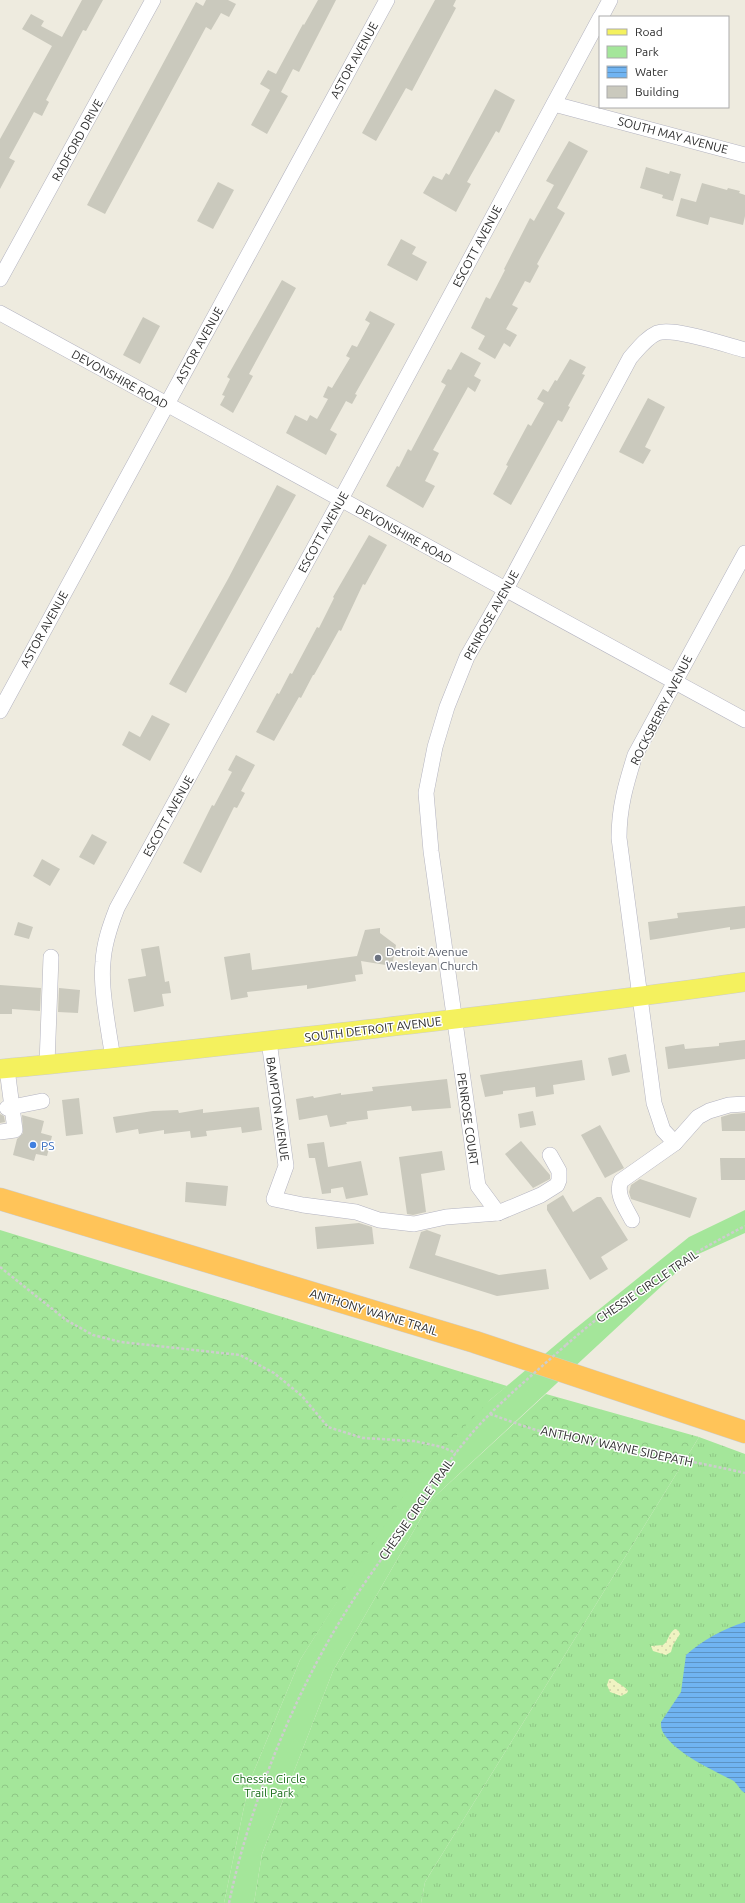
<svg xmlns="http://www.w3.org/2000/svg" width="745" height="1903" viewBox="0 0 745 1903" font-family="Ubuntu,sans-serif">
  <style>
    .grass { fill: url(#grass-tufts) }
    .forest { fill: url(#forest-crowns) }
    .sand { fill: url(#sand-dots) }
    .park { fill: #a4e69a }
    .water { fill: url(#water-rules) }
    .building { fill: #cac9bd }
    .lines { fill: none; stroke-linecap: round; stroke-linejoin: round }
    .minor-casing { stroke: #b3b3c0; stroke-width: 16 }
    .major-casing { stroke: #cdcdcd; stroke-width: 20 }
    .highway-casing { stroke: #cdcdcd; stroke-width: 23 }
    .path { stroke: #cdcdcd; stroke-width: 2.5; stroke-dasharray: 3 2; stroke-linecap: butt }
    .minor { stroke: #fff; stroke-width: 15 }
    .major { stroke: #f4f15e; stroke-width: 19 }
    .highway { stroke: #ffc459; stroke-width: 22 }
    .path-bridge { stroke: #cdcdcd; stroke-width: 2.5; stroke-dasharray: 3 2; stroke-linecap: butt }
    .worship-dot { fill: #6b7280; stroke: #fff; stroke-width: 1.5 }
    .shop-dot { fill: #3f7fe0; stroke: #fff; stroke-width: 1.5 }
    .labels { text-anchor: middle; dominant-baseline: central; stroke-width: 3; stroke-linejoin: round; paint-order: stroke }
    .street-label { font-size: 12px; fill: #2d2d2d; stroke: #fff }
    .worship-label { font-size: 12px; fill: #5b616d; stroke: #fff; text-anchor: start }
    .shop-label { font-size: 12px; fill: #366cbe; stroke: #fff; text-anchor: start }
    .park-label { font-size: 12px; fill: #196d19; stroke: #fff }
  </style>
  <defs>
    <pattern id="grass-tufts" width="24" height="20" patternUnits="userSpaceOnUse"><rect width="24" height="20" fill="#a4e69a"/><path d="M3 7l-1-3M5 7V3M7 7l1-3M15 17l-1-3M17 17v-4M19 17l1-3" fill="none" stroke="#8ec685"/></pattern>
    <pattern id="forest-crowns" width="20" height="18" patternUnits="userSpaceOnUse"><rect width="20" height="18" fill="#a4e69a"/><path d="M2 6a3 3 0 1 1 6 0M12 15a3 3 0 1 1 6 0" fill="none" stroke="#8ec685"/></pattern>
    <pattern id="sand-dots" width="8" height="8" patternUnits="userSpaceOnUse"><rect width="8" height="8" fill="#f0f3c2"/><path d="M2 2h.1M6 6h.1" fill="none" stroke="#ced1a7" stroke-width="1.8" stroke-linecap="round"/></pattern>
    <pattern id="water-rules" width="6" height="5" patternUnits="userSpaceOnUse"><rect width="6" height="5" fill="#70b4f2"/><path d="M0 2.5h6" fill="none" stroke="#5c93c4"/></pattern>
  </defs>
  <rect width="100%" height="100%" fill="#eeebdf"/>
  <path class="grass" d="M699 1437 745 1454V1903H421L425 1882Z"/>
  <g class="forest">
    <path d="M0 1230 507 1386 490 1400 337 1602 300 1660 249 1783 224 1903H0Z"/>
    <path d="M546 1394 699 1437 425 1882 421 1903H254L262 1854 333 1671 432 1499Z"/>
  </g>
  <g class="sand">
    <path d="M675 1629 678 1630 680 1634 673 1645 671 1652 666 1655 653 1651 651 1646 663 1645C669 1641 668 1633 675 1629Z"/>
    <path d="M609 1679H613C617 1683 626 1687 628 1691L627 1693 621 1696 610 1692 607 1685Z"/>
  </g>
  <path class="park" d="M745 1210V1233L694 1256 432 1499 333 1671 262 1854 254 1903H224L249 1783 300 1660 412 1482 490 1400 571 1332 689 1237Z"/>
  <path class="water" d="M745 1622V1793C739 1790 738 1783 732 1780 711 1769 677 1754 664 1734 661 1730 661 1726 661 1722L681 1692 686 1655C703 1640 723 1629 745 1622Z"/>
  <g class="building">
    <path d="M82 0H103L86 31 83 30 46 100 49 102 42 116 34 112 9 158 15 161 0 189V139L52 46 22 29 31 14 44 21 41 26 62 37Z"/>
    <path d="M206 0H228L236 4 229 17 221 13 211 30 206 27 105 214 87 205 196 2 203 6Z"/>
    <path d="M318 0H336L299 72 293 69 281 92 288 96 267 134 251 125 270 90 260 84 268 70 276 74 303 24 304 25Z"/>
    <path d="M435 0H456L453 6 456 8 412 91 406 88 376 141 362 133Z"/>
    <path d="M495 89 515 100 499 133 496 131 467 182 471 184 456 212 423 193 433 176 442 180 446 173 449 175Z"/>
    <path d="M569 141 588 151 557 208 565 213 537 264 539 266 530 283 525 281 512 305 518 308 506 329 517 335 510 347 504 343 495 359 478 349 485 336 471 328 486 297 490 299 505 270 504 269 530 218 534 221 554 185 546 181Z"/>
    <path d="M646 167 669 174 670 171 681 174 673 201 662 198 663 195 640 188Z"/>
    <path d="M218 182 234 190 213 229 197 221Z"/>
    <path d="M702 183 727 190 728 188 740 191 739 193 745 195V216L743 225 710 217 708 225 676 216 681 198 696 202Z"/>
    <path d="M401 239 416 247 412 254 427 262 417 281 387 265Z"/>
    <path d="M282 280 296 288 249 374 253 376 233 413 220 405 225 396 222 395 230 379 227 377Z"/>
    <path d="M370 311 395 324 355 394 357 395 352 404 346 401 330 430 337 434 326 455 286 433 295 415 307 421 310 415 317 419 328 399 323 397 328 386 332 388 350 358 346 356 352 345 357 347 370 323 365 320Z"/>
    <path d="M143 317 160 326 140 364 123 355Z"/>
    <path d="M461 352 481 363 474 376 481 380 475 392 468 387 433 450 439 453 425 481 435 486 423 508 386 486 397 466 399 467 408 449 411 451 446 385 441 382 448 369 451 370Z"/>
    <path d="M570 359 586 367 582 374 585 375 568 406 570 407 562 422 558 420 511 505 493 494 508 466 506 465 528 424 531 426 544 403 537 399 543 389 548 392 555 380 557 381Z"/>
    <path d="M648 398 665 407 645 447 651 450 643 464 619 452Z"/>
    <path d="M277 485 296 495 186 693 169 684 228 579Z"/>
    <path d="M369 535 387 545 365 585 363 584 341 631 339 630 314 675H313L301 698 299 697 274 741 256 732 277 693 279 694 290 673 292 674 317 627 319 628 334 598 333 597Z"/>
    <path d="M152 715 170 724 150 761 122 745 129 731 140 737Z"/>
    <path d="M236 755 255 765 241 791 245 793 237 808 234 807 201 873 183 863 212 805 214 806 232 772 228 770Z"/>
    <path d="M92 834 107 842 94 865 79 857Z"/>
    <path d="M42 859 60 869 50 886 33 876Z"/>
    <path d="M745 906V928L730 930V927L650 940 648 922 678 918 677 913Z"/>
    <path d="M18 922 33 927 29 939 14 935Z"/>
    <path d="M380 928V933L396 945 392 966 361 961 363 974 355 975 356 981 307 989V985L247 992 248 997 231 1000 224 957 250 953 252 970 357 956 365 930Z"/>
    <path d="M159 946 165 982 169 981 171 993 162 994 164 1006 134 1012 128 979 146 976 141 949Z"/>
    <path d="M0 985 41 988 40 1011 12 1009V1014H0Z"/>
    <path d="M59 988 80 990 78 1013 58 1012Z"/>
    <path d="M745 1040V1059L668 1069 665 1047 684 1044 685 1049 719 1046V1043Z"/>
    <path d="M626 1054 630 1072 612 1076 608 1058Z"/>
    <path d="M582 1060 585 1080 553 1085 554 1094 536 1097 535 1087 503 1091V1094L485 1097 480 1075Z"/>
    <path d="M447 1079 451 1108 412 1111 411 1106 367 1111 368 1119 346 1122 347 1124 330 1127 327 1115 299 1120 296 1099 313 1096 314 1098 341 1093V1095L373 1091 372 1087Z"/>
    <path d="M79 1098 83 1134 66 1136 62 1100Z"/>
    <path d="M259 1107 262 1130 242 1133 241 1127 206 1131 207 1136 191 1138 190 1131 164 1134V1130L139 1134 138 1129 116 1133 113 1117 153 1111 178 1110 179 1113 203 1109V1113Z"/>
    <path d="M533 1111 536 1125 520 1128 518 1114Z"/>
    <path d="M745 1113V1131H722L721 1117 731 1114Z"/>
    <path d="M0 1114 4 1116 5 1122 0 1123Z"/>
    <path d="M22 1115 44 1121 41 1133 52 1136 47 1156 36 1154 34 1161 13 1155 17 1139 23 1133Z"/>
    <path d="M600 1125 624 1168 605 1178 581 1135Z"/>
    <path d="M521 1141 550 1175V1179L533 1188 505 1154Z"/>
    <path d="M324 1142 328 1167 361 1161 368 1195 346 1199 343 1187 331 1189V1193L322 1194 315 1158H309L307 1144Z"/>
    <path d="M442 1151 445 1170 421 1174 426 1212 413 1215 407 1214 399 1157Z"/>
    <path d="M720 1158H745V1180H721Z"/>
    <path d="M640 1179 697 1198 690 1218 631 1199 629 1192 631 1185Z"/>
    <path d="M186 1182 228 1186 226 1206 185 1202Z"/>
    <path d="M563 1195 573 1212 597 1197H601L628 1240 601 1257 608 1269 590 1280 547 1210V1205Z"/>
    <path d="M359 1223 372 1227 374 1244 317 1249 315 1227Z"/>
    <path d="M427 1230 441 1235 435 1255 499 1275 546 1269 549 1289 497 1296 409 1268 421 1232Z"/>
  </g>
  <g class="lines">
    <g class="minor-casing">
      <g id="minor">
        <path d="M601 17 610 0"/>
        <path d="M554 104 745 155"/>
        <path d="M0 279 153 0"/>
        <path d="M0 313 745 720"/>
        <path d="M0 711 387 0"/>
        <path d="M269 1041 286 1166 274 1199 303 1205 356 1212 379 1220 414 1224 446 1217 498 1213 541 1195 557 1185 559 1180V1171L550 1155"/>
        <path d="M113 1059C109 1031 100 988 103 962 104 943 110 926 117 908L341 499 600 18"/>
        <path d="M47 1064 51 957"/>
        <path d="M7 1108 42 1101"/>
        <path d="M0 1132 15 1130 7 1069"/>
        <path d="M675 1143 663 1130 654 1103 619 838C619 807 626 784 635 755L745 553"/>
        <path d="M498 1213 478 1186 431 851 426 793 435 747 447 707 467 657 506 589 630 358C638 349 646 338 657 333 674 327 726 345 745 350"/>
        <path d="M632 1220C626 1208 615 1194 621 1181L675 1143 698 1117 709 1111 729 1105 745 1104"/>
      </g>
    </g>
    <g class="major-casing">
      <path id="major" d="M0 1069C124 1058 247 1043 371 1029 496 1014 621 1000 745 982"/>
    </g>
    <g class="highway-casing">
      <path id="highway" d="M0 1199 475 1342 745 1432"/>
    </g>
    <g class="path">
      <path d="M0 1267 66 1320 93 1335 121 1342 240 1355 274 1373 302 1396 328 1427 363 1438 414 1441 442 1447 456 1453"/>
      <path d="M566 1345C620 1297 681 1259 745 1226"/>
      <path d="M490 1414C510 1421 530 1429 551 1434 615 1450 681 1458 745 1473"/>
      <path d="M229 1903C249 1807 293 1696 345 1613 361 1587 379 1563 396 1538 420 1502 444 1466 472 1433 485 1418 500 1404 515 1390"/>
    </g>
    <use href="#minor" class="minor"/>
    <use href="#major" class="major"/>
    <use href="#highway" class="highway"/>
    <path class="path-bridge" d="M515 1390 566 1345"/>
  </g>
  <circle class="worship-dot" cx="378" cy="958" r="4"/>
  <circle class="shop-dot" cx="33" cy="1145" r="4"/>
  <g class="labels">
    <g class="street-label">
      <text transform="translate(354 60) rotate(-61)">ASTOR AVENUE</text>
      <text transform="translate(673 135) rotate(15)">SOUTH MAY AVENUE</text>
      <text transform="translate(77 140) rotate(-61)">RADFORD DRIVE</text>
      <text transform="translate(477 246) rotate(-62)">ESCOTT AVENUE</text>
      <text transform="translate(199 345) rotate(-61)">ASTOR AVENUE</text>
      <text transform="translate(120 379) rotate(29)">DEVONSHIRE ROAD</text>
      <text transform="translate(323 532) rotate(-61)">ESCOTT AVENUE</text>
      <text transform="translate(404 534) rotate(29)">DEVONSHIRE ROAD</text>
      <text transform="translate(491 615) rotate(-61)">PENROSE AVENUE</text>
      <text transform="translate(44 629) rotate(-61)">ASTOR AVENUE</text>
      <text transform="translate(661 710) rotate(-63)">ROCKSBERRY AVENUE</text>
      <text transform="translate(168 816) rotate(-61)">ESCOTT AVENUE</text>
      <text transform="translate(373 1029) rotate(-7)">SOUTH DETROIT AVENUE</text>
      <text transform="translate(278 1109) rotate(82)">BAMPTON AVENUE</text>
      <text transform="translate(468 1119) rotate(82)">PENROSE COURT</text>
      <text transform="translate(647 1286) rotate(-34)">CHESSIE CIRCLE TRAIL</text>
      <text transform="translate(374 1312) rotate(17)">ANTHONY WAYNE TRAIL</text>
      <text transform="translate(617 1446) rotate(12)">ANTHONY WAYNE SIDEPATH</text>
      <text transform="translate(416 1509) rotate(-55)">CHESSIE CIRCLE TRAIL</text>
    </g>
    <g class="worship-label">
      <text x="386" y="951">Detroit Avenue<tspan x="386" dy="14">Wesleyan Church</tspan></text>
    </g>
    <g class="shop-label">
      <text x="41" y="1145">PS</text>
    </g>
    <g class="park-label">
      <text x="269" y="1778">Chessie Circle<tspan x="269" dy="14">Trail Park</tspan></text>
    </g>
  </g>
  <rect x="599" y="16" width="130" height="92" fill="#ffffff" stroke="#ababab"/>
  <rect x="607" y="29" width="20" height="6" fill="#f4f15e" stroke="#ababab"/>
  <text x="635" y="36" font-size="12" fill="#2d2d2d">Road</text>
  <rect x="607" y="46" width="20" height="12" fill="#a4e69a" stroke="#ababab"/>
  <text x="635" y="56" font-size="12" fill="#2d2d2d">Park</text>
  <rect x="607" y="66" width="20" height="12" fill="url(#water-rules)" stroke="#ababab"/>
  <text x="635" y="76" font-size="12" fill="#2d2d2d">Water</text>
  <rect x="607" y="86" width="20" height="12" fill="#cac9bd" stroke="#ababab"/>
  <text x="635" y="96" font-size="12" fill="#2d2d2d">Building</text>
</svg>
